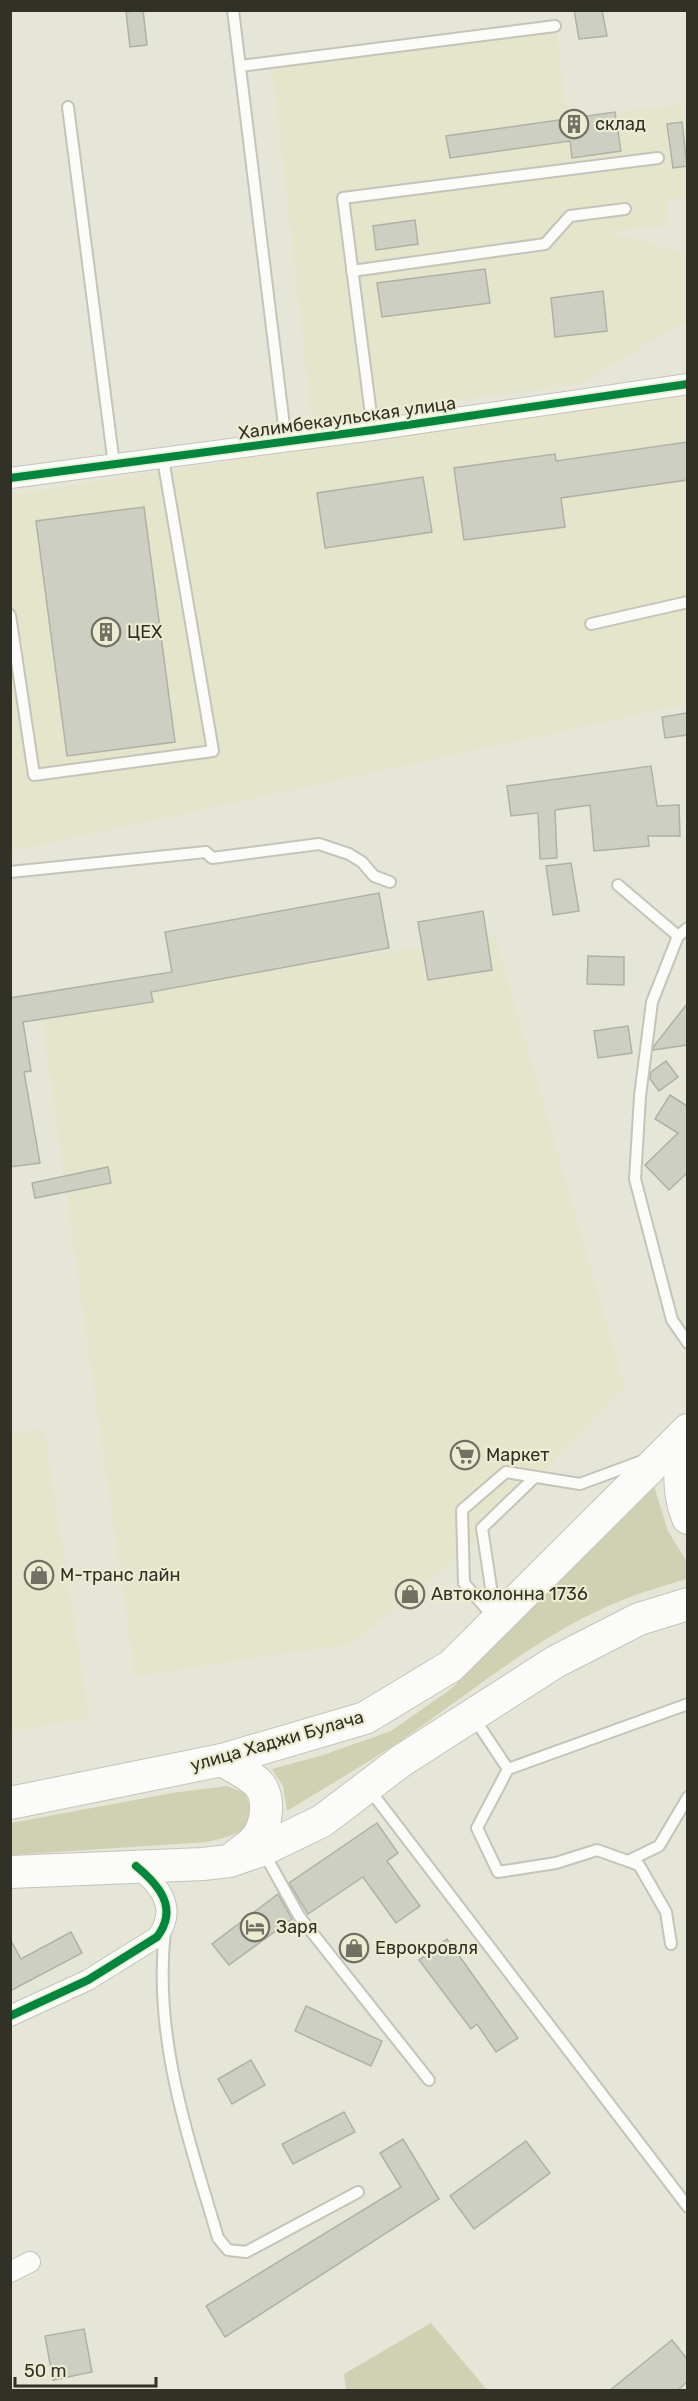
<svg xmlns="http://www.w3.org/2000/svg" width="698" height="2401" viewBox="0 0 698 2401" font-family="Rubik,sans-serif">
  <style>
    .built { fill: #e4e5cb }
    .green { fill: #d0d1b3 }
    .building { fill: #cecfc3; stroke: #b0b1a6; stroke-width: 1.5 }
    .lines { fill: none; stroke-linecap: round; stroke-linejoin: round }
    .service-casing { stroke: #c4c4b9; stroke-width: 14 }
    .minor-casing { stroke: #c4c4b9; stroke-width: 22 }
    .primary-casing { stroke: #c4c4b9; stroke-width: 34 }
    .service { stroke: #fbfbf9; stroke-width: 10 }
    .minor { stroke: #fbfbf9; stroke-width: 20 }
    .primary { stroke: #fbfbf9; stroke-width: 32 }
    .cycleway-casing { stroke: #ebecd1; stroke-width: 11 }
    .cycleway { stroke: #00873e; stroke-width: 8 }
    .labels { text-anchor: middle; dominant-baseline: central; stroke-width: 4.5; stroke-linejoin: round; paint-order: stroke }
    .poi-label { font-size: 18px; fill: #313127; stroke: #ebecd1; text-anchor: start }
    .street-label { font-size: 18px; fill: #313127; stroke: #ebecd1 }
  </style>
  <rect width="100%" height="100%" fill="#e5e6d7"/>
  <g class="built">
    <path d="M555 20 567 118 687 104V198L667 200 669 225 608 232 687 254V322L662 335 579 384 312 420 271 58Z"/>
    <path d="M687 391V704L11 851V495Z"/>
    <path d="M495 936 625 1386 487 1532 353 1643 135 1676 40 1007Z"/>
    <path d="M44 1429 89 1718 11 1731V1433Z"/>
  </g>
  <g class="green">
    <path d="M654 1486 668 1531 687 1562V1579C660 1587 632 1595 606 1607 530 1641 464 1698 396 1744 360 1767 323 1789 287 1811L283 1786 272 1769 323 1755 391 1731 451 1689Z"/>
    <path d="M227 1786 245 1793C262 1830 236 1835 207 1842L11 1855V1823L172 1793Z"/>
    <path d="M431 2323 487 2390H346L344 2374Z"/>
  </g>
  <g class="building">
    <path d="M143 10 147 45 130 47 126 12Z"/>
    <path d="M574 10H602L607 36 579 39Z"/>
    <path d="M615 112 621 151 572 158 570 141 450 158 446 136Z"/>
    <path d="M682 122 687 166 673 168 667 124Z"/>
    <path d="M415 220 418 244 376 250 373 226Z"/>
    <path d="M485 269 490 303 382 317 377 283Z"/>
    <path d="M603 291 607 331 555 337 551 298Z"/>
    <path d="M687 442V480L561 498 565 527 464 540 454 468 555 454 556 461Z"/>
    <path d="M423 477 432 532 325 548 317 493Z"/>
    <path d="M144 507 175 742 67 756 36 521Z"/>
    <path d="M687 713V735L665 738 662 717Z"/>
    <path d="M651 766 657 806 679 805 680 836H648L649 846 594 851 590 805 555 810 557 858 540 859 538 813 511 816 507 786Z"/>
    <path d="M571 863 579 911 553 915 546 866Z"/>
    <path d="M379 893 389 948 151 992 153 1002 23 1022 31 1071 24 1072 40 1163 10 1167V998L172 972 165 932Z"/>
    <path d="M483 911 492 970 428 980 418 922Z"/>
    <path d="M588 956 624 957V985L587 984Z"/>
    <path d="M687 1004V1045L653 1050 654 1046Z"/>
    <path d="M628 1026 632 1053 598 1058 594 1031Z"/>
    <path d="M666 1061 678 1077 659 1091 650 1079 651 1072Z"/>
    <path d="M670 1095 687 1106V1173L669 1190 645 1165 678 1133 655 1119Z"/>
    <path d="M108 1167 111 1183 35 1198 32 1183Z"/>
    <path d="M377 1823 398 1853 387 1861 420 1906 396 1923 363 1877 308 1914 289 1883Z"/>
    <path d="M278 1894 292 1919 229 1965 212 1944Z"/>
    <path d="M71 1932 82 1953 10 1991V1939L21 1959Z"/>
    <path d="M447 1939 518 2038 496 2052 477 2024 471 2029 419 1960Z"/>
    <path d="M306 2006 382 2041 371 2066 295 2031Z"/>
    <path d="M251 2060 265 2085 232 2104 218 2079Z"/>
    <path d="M344 2112 355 2132 293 2164 282 2144Z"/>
    <path d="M403 2139 439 2199 225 2337 206 2306 401 2187 380 2153Z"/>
    <path d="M526 2141 550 2173 474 2229 450 2196Z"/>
    <path d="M84 2329 92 2372 53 2380 45 2336Z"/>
    <path d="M672 2340 687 2359V2382L677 2391H609Z"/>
  </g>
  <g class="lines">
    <g class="service-casing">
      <g id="service">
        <path d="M233 10 286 442"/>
        <path d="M240 66 555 26"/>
        <path d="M68 107 114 465"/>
        <path d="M352 271 545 244 570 216 625 209"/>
        <path d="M373 430 343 198 658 158"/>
        <path d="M10 615 34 775 213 751 163 459"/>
        <path d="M591 624 688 602"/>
        <path d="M10 872 206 852 212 858 319 844 349 854 362 862 374 876 390 882"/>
        <path d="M618 885 678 936"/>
        <path d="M688 928 678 936 652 1002 640 1096 635 1179 672 1320 688 1343"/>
        <path d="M495 1614 482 1528 535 1477"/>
        <path d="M496 1620 464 1583 462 1510 506 1472 580 1484 642 1461"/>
        <path d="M474 1718 508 1769 477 1828 498 1872 556 1863 597 1850 639 1865 666 1912 671 1944"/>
        <path d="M508 1769 688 1704"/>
        <path d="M369 1789 688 2207"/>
        <path d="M264 1853 299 1916 429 2080"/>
        <path d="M628 1861 659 1846 688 1797"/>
        <path d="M165 1930C153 2039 188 2136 218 2238L228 2250 246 2252 358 2192"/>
      </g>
    </g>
    <g class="minor-casing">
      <g id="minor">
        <path d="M10 478 373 430 688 384"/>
        <path d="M10 2016 88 1980 157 1937C179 1908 159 1885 136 1866"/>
        <path d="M10 2272 30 2262"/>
      </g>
    </g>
    <g class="primary-casing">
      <g id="primary">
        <path d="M687 1431C680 1461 676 1489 688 1518"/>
        <path d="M222 1760C234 1767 247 1773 258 1783 271 1797 267 1827 255 1840 250 1846 243 1850 237 1855"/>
        <path d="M10 1803 222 1760 365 1718 451 1666 688 1430"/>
        <path d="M10 1872 203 1864 229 1861 262 1850 322 1821 401 1761 555 1662 639 1619 688 1604"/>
      </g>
    </g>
    <use href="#service" class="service"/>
    <use href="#minor" class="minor"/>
    <use href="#primary" class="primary"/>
    <g class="cycleway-casing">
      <g id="cycleway">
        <path d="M10 478 373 430 688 384"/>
        <path d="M10 2016 88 1980 157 1937C179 1908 159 1885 136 1866"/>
      </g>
    </g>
    <use href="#cycleway" class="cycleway"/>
  </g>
  <defs>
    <g id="building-ring" transform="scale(1.5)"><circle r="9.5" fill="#ebecd1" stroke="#707065" stroke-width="1.5"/><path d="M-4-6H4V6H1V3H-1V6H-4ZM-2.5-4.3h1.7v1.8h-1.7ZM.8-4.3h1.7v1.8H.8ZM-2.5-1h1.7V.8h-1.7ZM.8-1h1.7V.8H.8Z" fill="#707065"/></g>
    <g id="supermarket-ring" transform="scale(1.5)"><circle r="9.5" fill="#ebecd1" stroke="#707065" stroke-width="1.5"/><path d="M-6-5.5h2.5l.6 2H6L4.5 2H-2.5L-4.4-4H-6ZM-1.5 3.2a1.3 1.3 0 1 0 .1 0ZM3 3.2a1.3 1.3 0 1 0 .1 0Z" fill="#707065"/></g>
    <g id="shop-ring" transform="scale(1.5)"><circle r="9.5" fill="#ebecd1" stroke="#707065" stroke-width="1.5"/><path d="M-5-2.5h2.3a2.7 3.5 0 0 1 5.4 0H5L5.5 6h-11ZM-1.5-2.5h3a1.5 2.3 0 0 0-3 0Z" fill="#707065"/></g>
    <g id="hotel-ring" transform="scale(1.5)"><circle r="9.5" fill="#ebecd1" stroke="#707065" stroke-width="1.5"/><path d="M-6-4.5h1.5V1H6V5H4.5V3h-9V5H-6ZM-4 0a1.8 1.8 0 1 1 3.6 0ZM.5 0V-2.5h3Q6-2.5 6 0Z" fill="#707065"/></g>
  </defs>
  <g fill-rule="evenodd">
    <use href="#building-ring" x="574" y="124"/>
    <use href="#building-ring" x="106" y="632"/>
    <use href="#supermarket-ring" x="465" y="1455"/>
    <use href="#shop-ring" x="39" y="1575"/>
    <use href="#shop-ring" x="410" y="1594"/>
    <use href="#hotel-ring" x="255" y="1927"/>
    <use href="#shop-ring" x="354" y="1948"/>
  </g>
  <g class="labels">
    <g class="poi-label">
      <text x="595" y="124">склад</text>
      <text x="127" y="632">ЦЕХ</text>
      <text x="486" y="1455">Маркет</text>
      <text x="60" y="1575">М-транс лайн</text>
      <text x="431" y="1594">Автоколонна 1736</text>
      <text x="276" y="1927">Заря</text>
      <text x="375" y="1948">Еврокровля</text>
    </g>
    <g class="street-label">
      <text transform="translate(347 418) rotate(-8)">Халимбекаульская улица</text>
      <text transform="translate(277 1741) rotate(-16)">улица Хаджи Булача</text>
    </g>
  </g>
  <rect width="698" height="2401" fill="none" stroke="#313127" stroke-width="24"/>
  <path d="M15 2377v9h141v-9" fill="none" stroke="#313127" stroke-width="3"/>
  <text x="24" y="2377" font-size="18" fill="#313127" stroke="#ebecd1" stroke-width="4.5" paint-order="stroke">50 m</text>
</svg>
